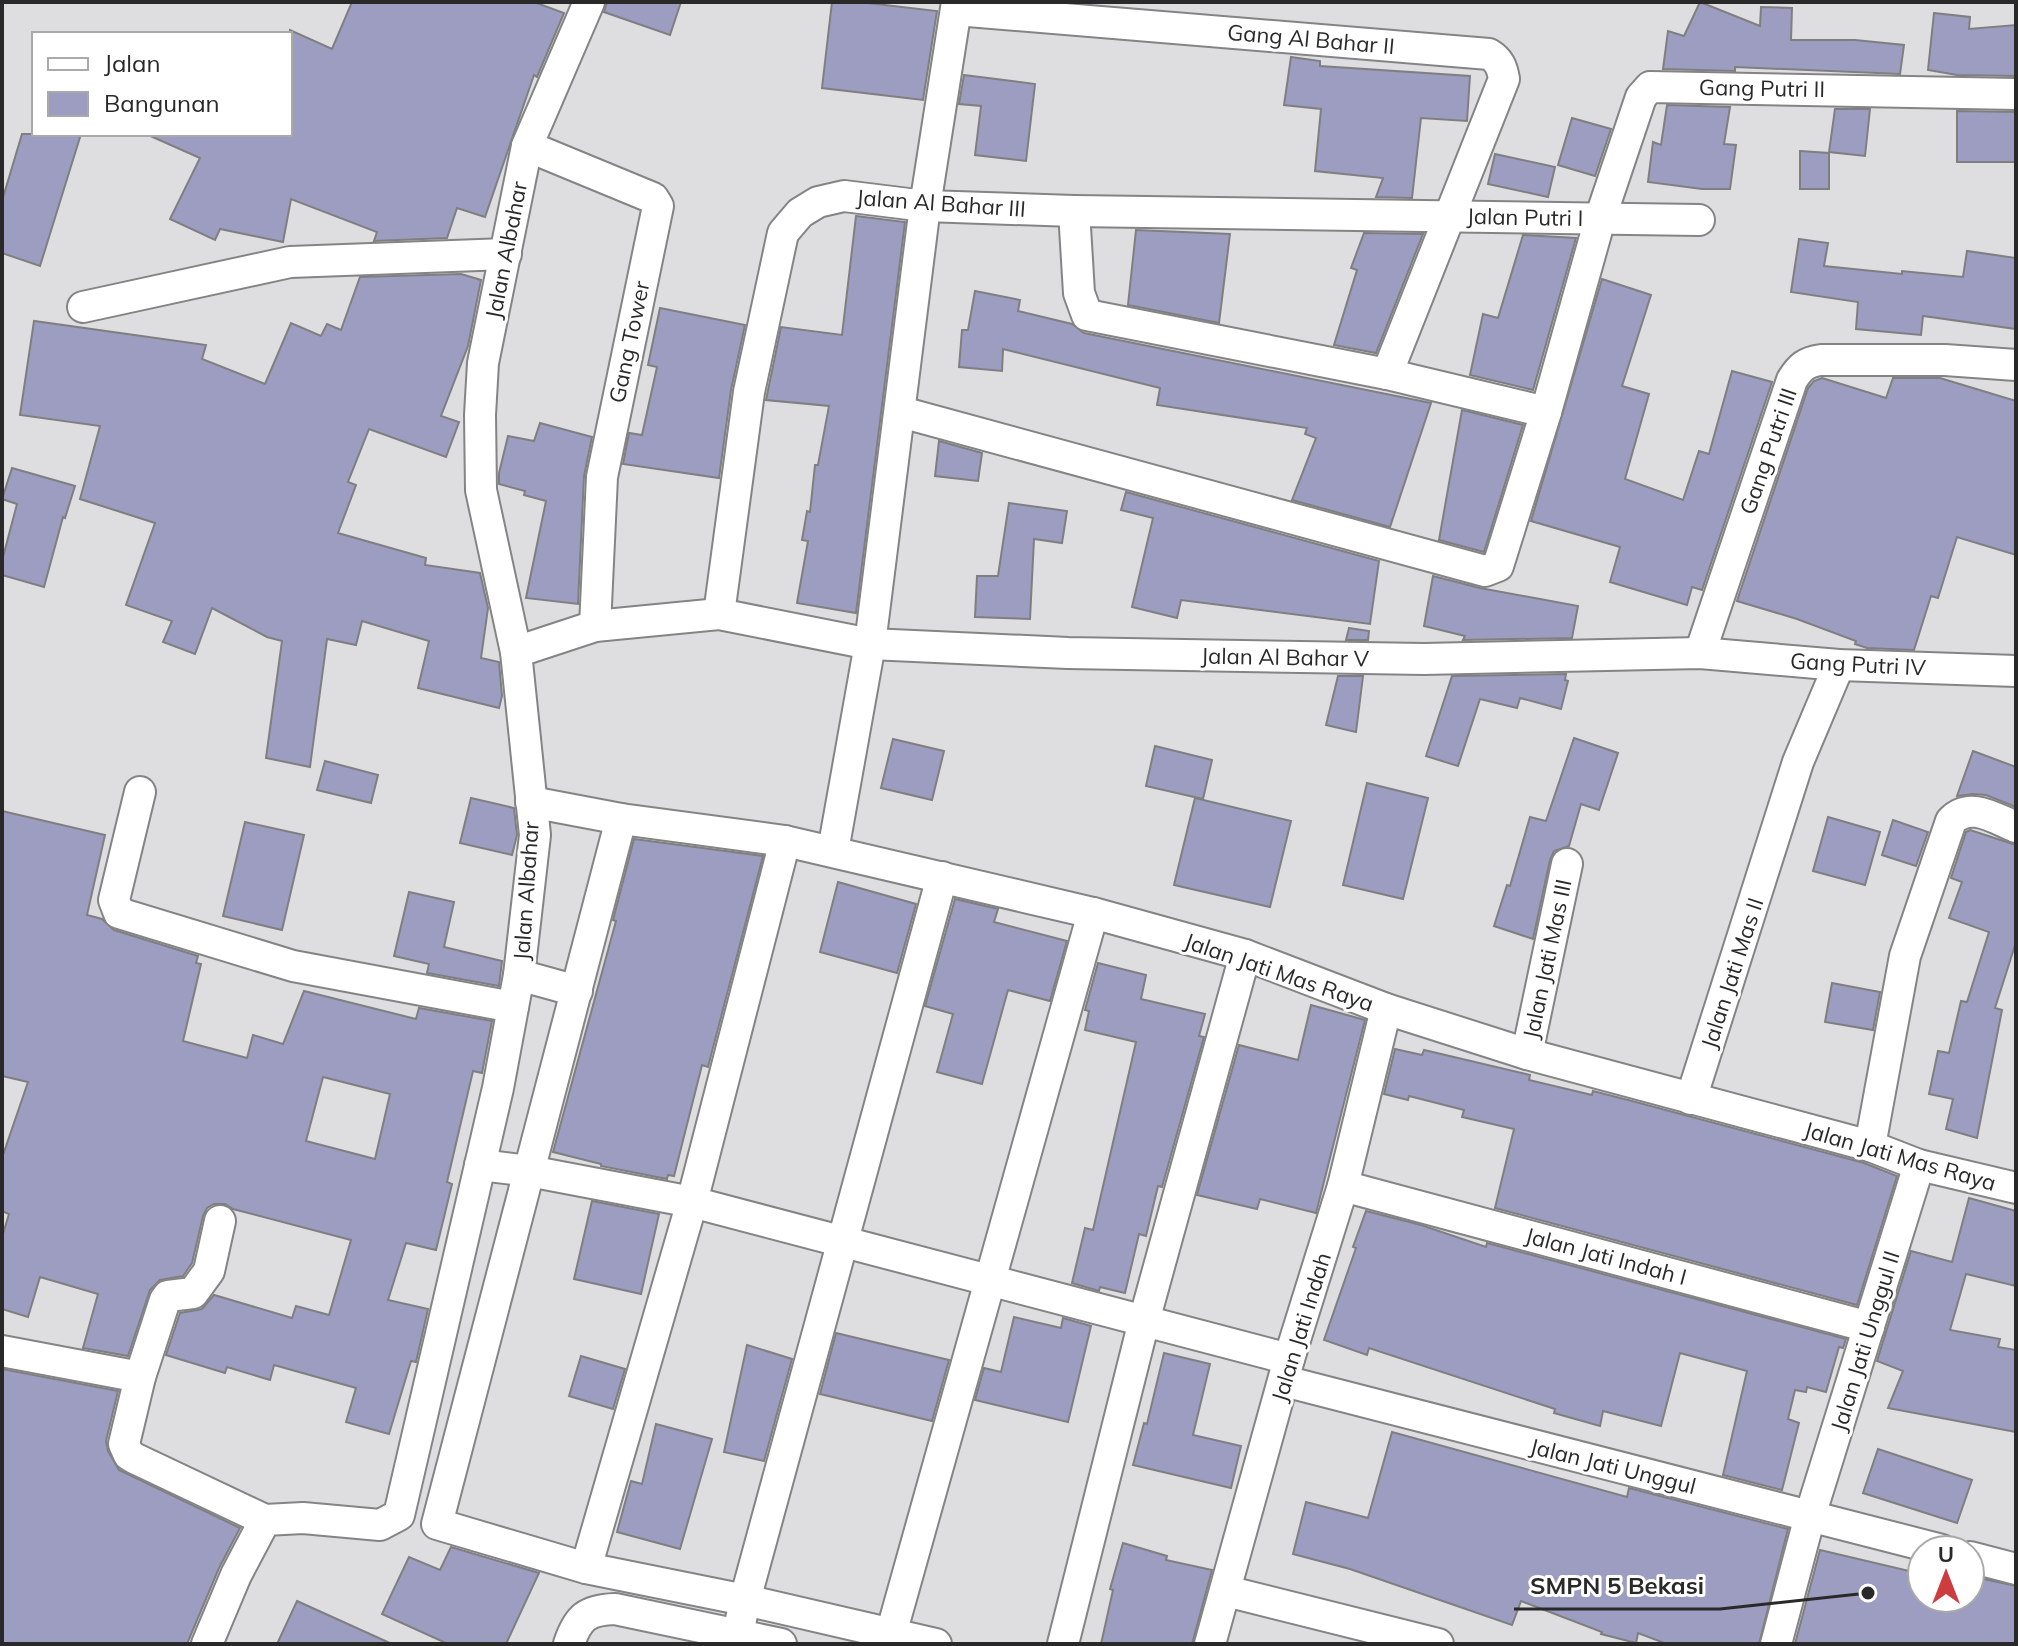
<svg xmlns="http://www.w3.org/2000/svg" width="2018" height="1646" viewBox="0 0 2018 1646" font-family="Mulish,sans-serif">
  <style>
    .building { fill: #9d9dc1; stroke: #7f7f81; stroke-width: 2; fill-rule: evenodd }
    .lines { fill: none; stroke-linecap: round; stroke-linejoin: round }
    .street-casing { stroke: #848486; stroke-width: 34 }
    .street { stroke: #fff; stroke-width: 30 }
    .labels { text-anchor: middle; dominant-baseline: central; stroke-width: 6; stroke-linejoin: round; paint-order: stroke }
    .street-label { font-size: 22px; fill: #29292a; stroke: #fff }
    .leader { fill: none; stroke: #29292a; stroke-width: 3 }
    .callout-dot { fill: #29292a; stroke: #fff; stroke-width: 3 }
    .callout-label { font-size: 24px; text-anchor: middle; font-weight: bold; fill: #29292a; stroke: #fff; stroke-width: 6; stroke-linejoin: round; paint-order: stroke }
  </style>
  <rect width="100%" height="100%" fill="#dedee1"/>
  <g class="building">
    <path d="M352 2H534L564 13 537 77 534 75 485 217 457 208 447 238 374 241 377 232 291 199 283 242 220 229 215 240 170 219 200 158 146 134H290V30L332 49Z"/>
    <path d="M607 2H681L670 35 604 12Z"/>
    <path d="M832 2H859L937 11 923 100 822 88Z"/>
    <path d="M1700 2 1760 26 1761 7 1792 8 1791 40H1855L1904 45 1900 74 1735 67V71L1663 69 1668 31 1684 36Z"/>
    <path d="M1934 13 1970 17 1969 29 2016 25V76L1957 75 1928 70Z"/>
    <path d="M1291 57 1320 61V66L1470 76 1467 121 1421 118 1412 198 1376 197 1383 178 1315 171 1321 109 1284 105Z"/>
    <path d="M964 75 1035 84 1026 161 975 155 981 106 959 104Z"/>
    <path d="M1667 105 1730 107 1724 144 1736 145 1730 189H1702L1648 182 1653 142 1661 145Z"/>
    <path d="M1835 109H1870L1865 156 1829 152Z"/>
    <path d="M1957 111 2016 112V162H1957Z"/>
    <path d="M1572 118 1611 129 1595 176 1558 165Z"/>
    <path d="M22 134H81L40 266 2 253V201Z"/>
    <path d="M1800 151 1829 153V189H1800Z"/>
    <path d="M1495 154 1555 167 1548 197 1488 184Z"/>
    <path d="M856 216 905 222 856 613 797 603 808 541 802 540 807 511 810 512 815 465H818L829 406 766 400 781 327 842 335Z"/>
    <path d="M1136 230 1230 234 1219 323 1128 305Z"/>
    <path d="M1364 233 1423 234 1376 353 1334 345 1357 270 1351 268Z"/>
    <path d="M1523 235 1576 238 1533 390 1470 375 1483 314 1498 318Z"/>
    <path d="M1799 239 1828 243 1824 266 1902 274V271L1963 277 1967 251 2016 258V329L1923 316 1921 335 1856 329 1858 302 1791 292Z"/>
    <path d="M461 274 481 280 468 346 441 416 459 422 446 457 369 429 348 482 356 485 338 533 426 558 425 565 480 573 488 608 481 658 499 662 502 696 499 708 418 688 429 641 362 621 356 645 327 639 310 767 266 758 282 641 267 637 212 608 195 654 163 642 172 621 126 605 155 523 80 499 100 426 20 415 34 321 206 345 202 359 265 384 291 323 321 336 327 324 341 330 360 277Z"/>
    <path d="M1602 279 1651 295 1622 386 1649 394 1625 479 1683 500 1699 451 1709 454 1732 371 1772 382 1702 590 1692 587 1687 605 1610 582 1620 547 1531 521Z"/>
    <path d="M975 291 1020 300 1018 311 1072 324 1084 333 1431 403 1390 527 1292 500 1316 438 1305 434 1307 428 1157 405 1160 388 1003 349 1002 371 959 367 962 330H968Z"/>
    <path d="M660 308 745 325 731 390 719 478 623 464 629 433 642 435 657 367 648 365Z"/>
    <path d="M1822 378 1886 398 1893 378H1940L2016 401V555L1957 537 1938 598 1931 596 1914 650 1867 648 1855 644 1856 641 1797 619 1737 601 1808 388 1814 381Z"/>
    <path d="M1462 410 1523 425 1484 552 1439 540Z"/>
    <path d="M540 423 592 437 584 476 578 604 526 598 546 501 524 495 525 491 499 484V473L508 436 534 441Z"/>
    <path d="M939 441 982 453 978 481 935 476Z"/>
    <path d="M12 468 75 486 65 518 63 517 44 587 2 575V561L17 504 2 499Z"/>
    <path d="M1126 492 1379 561 1370 624 1181 600 1177 618 1132 607 1153 518 1121 510Z"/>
    <path d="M1009 503 1067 511 1062 543 1034 539 1030 619 975 617 977 576H998Z"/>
    <path d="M1433 576 1480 588 1578 606 1572 638 1463 640 1465 636 1424 626Z"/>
    <path d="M1349 628 1369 631 1368 640H1346Z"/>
    <path d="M1566 674 1565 680 1568 681 1561 709 1520 698 1517 708 1480 699 1458 766 1426 756 1452 676Z"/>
    <path d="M1338 676H1363L1356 732 1326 725Z"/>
    <path d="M1574 738 1618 753 1599 810 1581 804 1569 846 1554 851 1550 860 1533 939 1494 926 1507 885 1510 886 1530 817 1546 821Z"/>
    <path d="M893 739 944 751 932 800 881 788Z"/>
    <path d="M1155 746 1212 760 1203 799 1146 786Z"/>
    <path d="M1973 751 2016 767V807L1986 795 1973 794 1957 796Z"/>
    <path d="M325 761 378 775 371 803 317 790Z"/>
    <path d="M1367 783 1428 798 1403 899 1343 885Z"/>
    <path d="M471 798 514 808 517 835 512 855 460 843Z"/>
    <path d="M1195 798 1291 821 1270 907 1174 885Z"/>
    <path d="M2 811 105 835 87 915 102 919 114 930 198 956 196 963 201 964 183 1041 247 1058 253 1035 283 1044 304 991 416 1019 419 1008 492 1021 482 1073 473 1071 447 1182 452 1184 436 1250 406 1243 388 1300 428 1309 416 1362 411 1361 389 1434 346 1422 356 1388 274 1365 270 1380 227 1367 225 1373 166 1355 180 1313 202 1309 214 1295 292 1318 296 1306 329 1315 351 1240 233 1209 225 1204H214L207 1208 203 1216 192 1263 183 1276 160 1280 150 1290 128 1356 83 1348 98 1294 40 1277 28 1317 2 1309V1237L9 1214 2 1211V1158L28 1082 2 1076ZM323 1077 390 1094 375 1159 306 1141Z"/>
    <path d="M1828 817 1880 832 1865 885 1813 871Z"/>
    <path d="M1893 820 1928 832 1916 866 1882 855Z"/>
    <path d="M245 822 304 835 282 930 223 916Z"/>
    <path d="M1970 830 2016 845V942L1995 1008 2002 1010 1977 1138 1946 1129 1953 1099 1929 1094 1938 1051 1949 1053 1961 1001 1967 1002 1989 932 1949 918 1962 882 1951 878 1966 832Z"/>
    <path d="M634 839 763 856 708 1067 702 1065 674 1176 668 1175 667 1179 601 1166V1164L553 1152 616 921 613 920Z"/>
    <path d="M838 882 916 904 897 973 820 952Z"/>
    <path d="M409 892 454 902 444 947 502 961 499 986 427 973 429 964 394 956Z"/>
    <path d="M955 899 998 909 994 922 1067 941 1050 1001 1008 990 982 1084 937 1072 953 1014 925 1006Z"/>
    <path d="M1098 963 1146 975 1141 999 1205 1014 1199 1036 1204 1037 1162 1187 1158 1186 1146 1236 1139 1234 1125 1293 1100 1287 1099 1291 1072 1283 1085 1228 1093 1230 1136 1042 1085 1030 1089 1011 1085 1010Z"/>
    <path d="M1832 983 1880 992 1873 1030 1825 1022Z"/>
    <path d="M1311 1005 1365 1020 1316 1213 1260 1199 1257 1209 1197 1195 1239 1045 1298 1060Z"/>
    <path d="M1395 1049 1422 1055 1424 1050 1530 1075 1529 1080 1592 1095 1593 1091 1632 1101 1864 1163 1897 1176 1857 1305 1495 1208 1514 1129 1462 1117 1464 1110 1409 1096 1408 1100 1384 1094Z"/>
    <path d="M1969 1198 2016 1211V1286L1966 1274 1950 1330 2000 1339 1998 1347 2016 1350V1432L1888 1408 1903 1371 1877 1361 1911 1251 1952 1262Z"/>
    <path d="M592 1201 659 1214 641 1294 574 1279Z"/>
    <path d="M1366 1211 1421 1225 1486 1247 1487 1243 1846 1339 1843 1348 1839 1347 1826 1392 1807 1387 1806 1392 1795 1390 1788 1419 1799 1423 1782 1490 1723 1475 1747 1371 1680 1353 1661 1426 1603 1411 1600 1426 1554 1413 1555 1409 1369 1348 1367 1355 1324 1340 1356 1248 1353 1247Z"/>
    <path d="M1014 1317 1061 1328 1063 1318 1091 1326 1068 1422 975 1400 984 1368 1001 1372Z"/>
    <path d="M836 1333 949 1360 932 1421 820 1394Z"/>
    <path d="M747 1345 792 1359 764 1461 724 1452Z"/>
    <path d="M1164 1353 1210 1364 1193 1435 1241 1446 1231 1488 1133 1465 1144 1423 1147 1424Z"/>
    <path d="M581 1356 625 1369 613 1409 569 1396Z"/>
    <path d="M2 1369 118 1391 106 1441 108 1451 119 1470 240 1528 219 1568 187 1644H2Z"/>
    <path d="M656 1424 712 1439 680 1549 617 1532 631 1481 642 1484Z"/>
    <path d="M1392 1432 1627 1497 1629 1488 1788 1529 1759 1644H1667L1638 1633 1636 1643 1601 1634 1602 1632 1521 1601 1512 1625 1350 1569 1293 1554 1306 1502 1368 1518Z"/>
    <path d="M1878 1449 1972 1480 1957 1523 1863 1493Z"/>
    <path d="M1123 1543 1167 1556 1166 1560 1212 1570 1192 1644H1101L1113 1590 1110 1589Z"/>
    <path d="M451 1547 539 1573 506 1644H448L382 1614 409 1557 440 1570Z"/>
    <path d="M1820 1550 1922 1574V1598H1970V1576L2016 1586V1644H1795Z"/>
    <path d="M297 1601 392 1644H277Z"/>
  </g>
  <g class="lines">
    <g class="street-casing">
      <g id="street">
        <path d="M956 10 1489 54C1499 60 1502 67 1504 79L1387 374"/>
        <path d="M527 146 653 198 658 206 602 477 595 626"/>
        <path d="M1074 211 1079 293 1087 315 1387 374 1546 412"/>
        <path d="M83 307 290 262 506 254"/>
        <path d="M901 412 1485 571 1498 566 1546 412 1600 219 1641 97 1650 87 2016 94"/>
        <path d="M719 614 749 392 783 233 800 213 818 202 844 196 925 206 1074 211 1699 220"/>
        <path d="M516 652 595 626 719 614 870 644 1068 653 1424 659 1700 653 1839 665 2016 671"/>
        <path d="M1700 653 1792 380C1800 367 1806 362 1821 360H1945L2016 365"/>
        <path d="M140 792 114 900 119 913 293 966 513 1007"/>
        <path d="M531 802 621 819 785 841 1093 913 1245 955 1386 1009 1527 1054 1870 1146 1919 1165 2016 1188"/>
        <path d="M621 819 437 1524 586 1568 745 1600 936 1644"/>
        <path d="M833 851 870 644 925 206 957 2"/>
        <path d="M519 975 577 991"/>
        <path d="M1527 1054 1567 864"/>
        <path d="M1691 1099 1798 762 1839 665"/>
        <path d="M1870 1146 1905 956 1951 821C1970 801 1994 818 2016 827"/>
        <path d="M480 1165 529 1171 692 1202 1289 1359"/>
        <path d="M1343 1186 1869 1327"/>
        <path d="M220 1221 209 1271 193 1293 168 1296 165 1300 140 1377 124 1444 129 1455 134 1458 265 1520"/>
        <path d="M2 1351 140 1377"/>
        <path d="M1284 1381 1942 1550"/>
        <path d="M1970 1557 2016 1569"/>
        <path d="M586 1568 692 1202 785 841"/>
        <path d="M1226 1591 1438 1644"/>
        <path d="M891 1634 1093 913"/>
        <path d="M207 1644 236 1575 265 1520 303 1518 380 1525 399 1515 498 1088 519 975 535 835 516 652 481 490 480 415 483 363 527 146 589 2"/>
        <path d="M569 1644C578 1617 587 1610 615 1609L781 1644"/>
        <path d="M736 1644 745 1600 942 877"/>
        <path d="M1063 1644 1144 1321 1245 955"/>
        <path d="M1210 1644 1289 1359 1343 1186 1386 1009"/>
        <path d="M1776 1644 1810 1516 1919 1165"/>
      </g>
    </g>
    <use href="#street" class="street"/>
  </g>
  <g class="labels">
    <g class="street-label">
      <text transform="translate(1311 39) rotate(5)">Gang Al Bahar II</text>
      <text transform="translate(1762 88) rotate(1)">Gang Putri II</text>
      <text transform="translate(941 203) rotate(4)">Jalan Al Bahar III</text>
      <text transform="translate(1525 217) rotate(1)">Jalan Putri I</text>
      <text transform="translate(506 250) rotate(-79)">Jalan Albahar</text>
      <text transform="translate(629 342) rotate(-78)">Gang Tower</text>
      <text transform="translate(1768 451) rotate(-71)">Gang Putri III</text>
      <text transform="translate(1285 657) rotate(1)">Jalan Al Bahar V</text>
      <text transform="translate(1858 664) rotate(3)">Gang Putri IV</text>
      <text transform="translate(526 891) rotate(-86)">Jalan Albahar</text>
      <text transform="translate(1547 959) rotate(-78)">Jalan Jati Mas III</text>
      <text transform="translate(1279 972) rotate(19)">Jalan Jati Mas Raya</text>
      <text transform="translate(1732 973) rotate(-72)">Jalan Jati Mas II</text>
      <text transform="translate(1900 1156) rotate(16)">Jalan Jati Mas Raya</text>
      <text transform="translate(1606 1256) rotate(15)">Jalan Jati Indah I</text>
      <text transform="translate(1301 1327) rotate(-73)">Jalan Jati Indah</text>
      <text transform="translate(1865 1341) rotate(-73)">Jalan Jati Unggul II</text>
      <text transform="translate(1613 1466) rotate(14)">Jalan Jati Unggul</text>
    </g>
  </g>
  <path class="leader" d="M1868 1593L1720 1609H1514"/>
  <circle class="callout-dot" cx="1868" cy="1593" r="8"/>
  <g class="callout-label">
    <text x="1617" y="1594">SMPN 5 Bekasi</text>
  </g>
  <rect width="2018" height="1646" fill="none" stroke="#29292a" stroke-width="8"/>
  <rect x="32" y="32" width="260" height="104" fill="#ffffff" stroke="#a9a9aa" stroke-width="2"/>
  <rect x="48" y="58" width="40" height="12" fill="#ffffff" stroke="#a9a9aa" stroke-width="2"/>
  <text x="104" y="72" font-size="24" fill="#29292a">Jalan</text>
  <rect x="48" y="92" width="40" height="24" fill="#9d9dc1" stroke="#a9a9aa" stroke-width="2"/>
  <text x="104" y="112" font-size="24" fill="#29292a">Bangunan</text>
  <g transform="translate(1946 1574)"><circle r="38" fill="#ffffff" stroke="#a9a9aa" stroke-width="2"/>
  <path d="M0-6L14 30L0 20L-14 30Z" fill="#cd3d3f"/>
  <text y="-12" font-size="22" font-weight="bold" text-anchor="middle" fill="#29292a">U</text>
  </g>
</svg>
